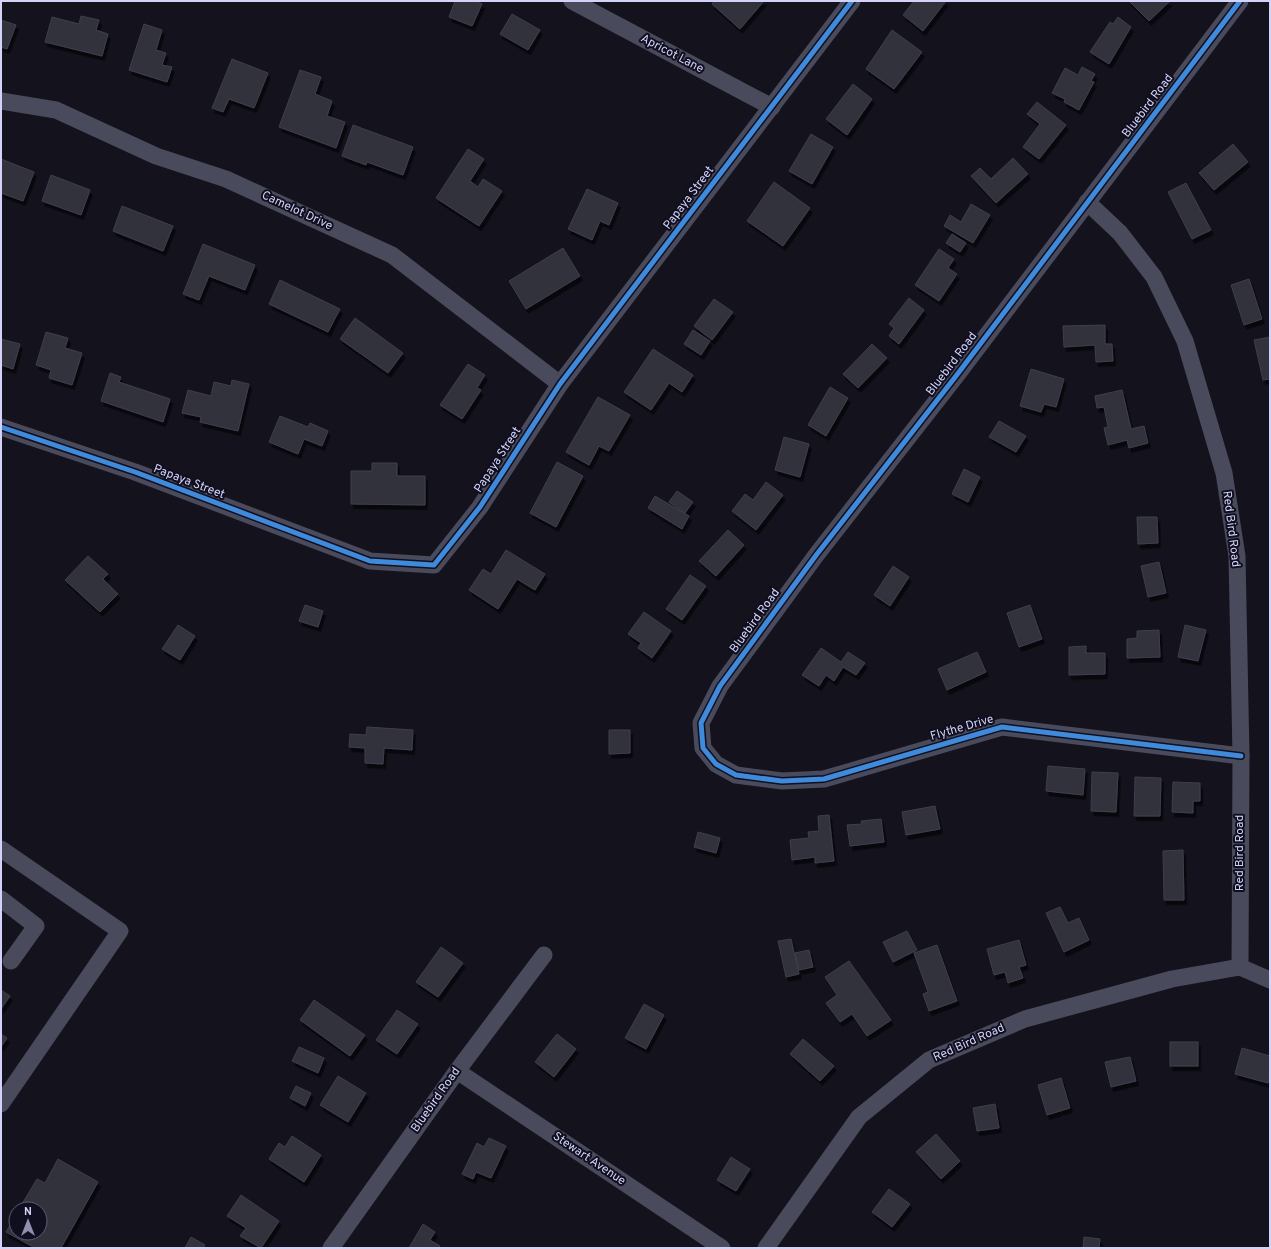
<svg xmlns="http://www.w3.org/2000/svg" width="1271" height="1249" viewBox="0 0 1271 1249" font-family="Overpass,sans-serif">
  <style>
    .building { fill: #32303e; stroke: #3f3e4f; filter: url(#shadow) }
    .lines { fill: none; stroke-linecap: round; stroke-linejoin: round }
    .minor { stroke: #494a5b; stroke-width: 17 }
    .cycleway-casing { stroke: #100f1f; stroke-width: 8 }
    .cycleway { stroke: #408adc; stroke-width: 5 }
    .labels { text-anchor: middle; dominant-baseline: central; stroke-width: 4; stroke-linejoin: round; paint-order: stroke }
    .street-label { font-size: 12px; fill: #d3d3f9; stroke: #100f1f }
  </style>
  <defs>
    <filter id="shadow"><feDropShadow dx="2.5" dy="4.5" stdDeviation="0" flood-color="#0009"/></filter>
  </defs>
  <rect width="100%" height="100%" fill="#14121c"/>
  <g class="building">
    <path d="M455 1H475L482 4 472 26 449 17Z"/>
    <path d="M714 1H764L740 29 712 4Z"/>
    <path d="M914 1H946L923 31 903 15Z"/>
    <path d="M1129 1H1170L1149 21Z"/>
    <path d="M512 14 540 30 528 50 500 34Z"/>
    <path d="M81 16 99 20 96 30 108 34 102 56 45 42 52 17 79 24Z"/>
    <path d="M1118 17 1131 27 1109 64 1090 52 1110 22 1113 24Z"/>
    <path d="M1 20 16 25 7 49 1 47Z"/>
    <path d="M144 24 162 30 156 50 166 53 162 65 172 67 167 82 129 70Z"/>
    <path d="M892 30 922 52 894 89 866 69Z"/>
    <path d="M232 59 268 73 254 108 229 99 223 112 212 108Z"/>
    <path d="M1082 67 1095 74 1091 81 1094 82 1079 110 1064 102 1065 99 1052 93 1065 68 1078 75Z"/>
    <path d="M300 70 321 77 315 94 332 101 327 116 345 122 336 148 279 127Z"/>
    <path d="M853 84 872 99 847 135 826 119Z"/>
    <path d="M1037 102 1066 125 1039 159 1023 147 1040 124 1027 114Z"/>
    <path d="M353 125 413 147 403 175 367 162 366 165 342 156Z"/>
    <path d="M811 134 833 147 812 184 789 171Z"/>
    <path d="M1233 144 1248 162 1214 190 1199 173Z"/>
    <path d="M468 149 484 159 470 181 478 187 483 179 502 191 479 226 436 198Z"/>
    <path d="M1013 158 1028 174 996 203 971 176 980 168 991 179Z"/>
    <path d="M1 159 34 172 23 201 1 193Z"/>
    <path d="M51 175 90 190 81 215 42 201Z"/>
    <path d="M774 182 810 208 783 246 747 221Z"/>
    <path d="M1186 183 1211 230 1192 239 1168 192Z"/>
    <path d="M587 189 618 203 609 225 600 221 592 240 568 229Z"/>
    <path d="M971 204 990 215 973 243 944 226 950 215 961 222Z"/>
    <path d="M122 206 173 226 163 251 113 231Z"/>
    <path d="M952 234 966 243 960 252 946 243Z"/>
    <path d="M203 244 255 265 245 290 209 276 199 300 183 294Z"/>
    <path d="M563 248 580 276 526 309 509 281Z"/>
    <path d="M939 249 954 259 948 268 957 274 939 301 915 285Z"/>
    <path d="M1249 279 1262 319 1244 325 1231 285Z"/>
    <path d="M280 280 340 309 328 332 269 304Z"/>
    <path d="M909 298 924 310 899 344 889 336 894 328 889 324Z"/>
    <path d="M714 299 733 312 712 340 694 326Z"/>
    <path d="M355 318 403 353 388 373 340 339Z"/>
    <path d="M1105 325V344H1112L1113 361 1096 362 1095 345 1064 347 1063 326Z"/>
    <path d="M693 330 710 341 701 355 684 344Z"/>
    <path d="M46 332 68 338 65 348 82 353 72 385 49 378 51 370 36 365Z"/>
    <path d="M1270 337V379L1263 380 1254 340Z"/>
    <path d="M1 339 20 344 13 369 1 365Z"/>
    <path d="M872 344 887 358 858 388 843 374Z"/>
    <path d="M653 349 693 375 682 392 669 383 651 410 624 392Z"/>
    <path d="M468 364 485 375 477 388 481 390 462 419 440 405Z"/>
    <path d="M1031 369 1064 379 1056 407 1044 404 1041 412 1020 406Z"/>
    <path d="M110 373 121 377 119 382 170 399 163 422 101 401Z"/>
    <path d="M232 380 249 384 238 431 200 422 201 417 182 413 188 390 211 396 214 382 231 386Z"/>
    <path d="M830 387 848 398 826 436 808 425Z"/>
    <path d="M1122 390 1131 429 1144 426 1148 443 1129 448 1127 440 1108 445 1104 428 1108 427 1104 407 1097 408 1095 396Z"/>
    <path d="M598 397 630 415 609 451 599 446 589 465 566 452Z"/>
    <path d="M280 416 308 427 310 423 328 431 322 446 304 439 298 454 269 442Z"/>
    <path d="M999 421 1026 436 1016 452 989 437Z"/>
    <path d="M784 437 809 444 800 477 775 470Z"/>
    <path d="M557 462 583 476 556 527 530 513Z"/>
    <path d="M372 463H397V476H425V505L351 504V471H372Z"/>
    <path d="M964 469 980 477 968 502 952 494Z"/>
    <path d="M766 482 783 495 756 530 732 511 745 494 753 500Z"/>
    <path d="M677 491 693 502 685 513 669 502Z"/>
    <path d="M655 496 689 516 682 529 648 508Z"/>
    <path d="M1137 517H1157L1158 543 1138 544Z"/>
    <path d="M728 530 744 545 716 576 699 561Z"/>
    <path d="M506 550 545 574 535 590 517 579 498 609 469 590 483 569 491 574Z"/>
    <path d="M88 556 108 574 103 579 118 594 100 612 65 580Z"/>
    <path d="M1159 562 1166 593 1148 597 1141 566Z"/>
    <path d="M893 566 909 577 890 606 874 595Z"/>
    <path d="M690 575 706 586 682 620 666 609Z"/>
    <path d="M305 605 323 611 318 627 299 621Z"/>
    <path d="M1030 605 1042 639 1019 647 1007 613Z"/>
    <path d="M644 612 671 631 652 658 638 648 641 643 628 634Z"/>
    <path d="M178 625 195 636 180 660 162 649Z"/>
    <path d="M1185 625 1206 630 1198 661 1178 657Z"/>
    <path d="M1159 630 1160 657 1127 658V639L1137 638V631Z"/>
    <path d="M1086 646V653H1105V674L1069 675V647Z"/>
    <path d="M821 648 841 662 848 652 865 663 856 675 843 667 834 681 826 675 819 686 802 675Z"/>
    <path d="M977 652 986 672 947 690 938 669Z"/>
    <path d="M367 727 413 730 412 750 384 748 383 764 365 763V748L349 747 350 734 366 735Z"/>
    <path d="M609 730H630V753L609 754Z"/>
    <path d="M1048 766 1085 769 1083 795 1046 791Z"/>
    <path d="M1092 772 1118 773 1116 812 1091 811Z"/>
    <path d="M1135 777 1161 778 1160 816H1134Z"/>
    <path d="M1173 782 1200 783V801H1193V813L1172 812Z"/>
    <path d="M935 806 940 829 906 835 902 812Z"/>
    <path d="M829 815 834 861 815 863V857L792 860 790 840 809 838 808 832 819 831 818 816Z"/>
    <path d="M881 819 884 842 850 846 847 825 862 824 861 821Z"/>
    <path d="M698 832 720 838 716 853 694 847Z"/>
    <path d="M1183 850 1184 900H1164L1163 851Z"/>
    <path d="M1060 907 1068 923 1079 918 1089 940 1064 952 1046 913Z"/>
    <path d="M907 931 917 950 893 962 883 942Z"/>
    <path d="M791 939 799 974 786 977 778 941Z"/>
    <path d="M1019 940 1026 965 1019 967 1023 978 1008 983 1005 972 994 975 987 949Z"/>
    <path d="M937 945 957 1001 929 1011 923 994 928 992 914 953Z"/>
    <path d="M441 947 463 963 438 997 416 982Z"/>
    <path d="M809 950 813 967 799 970 795 953Z"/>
    <path d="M849 961 891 1020 867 1036 852 1014 840 1022 826 1003 837 995 825 977Z"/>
    <path d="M1 990 10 996 1 1009Z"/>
    <path d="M314 1000 365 1035 350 1056 300 1020Z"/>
    <path d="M644 1004 664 1015 646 1049 625 1038Z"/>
    <path d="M397 1010 418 1024 397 1054 376 1040Z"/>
    <path d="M1 1034 7 1038 1 1047Z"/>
    <path d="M557 1034 576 1049 554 1077 535 1062Z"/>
    <path d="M803 1039 834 1066 820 1081 790 1054Z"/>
    <rect x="1170" y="1042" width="28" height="24"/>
    <path d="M299 1047 324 1058 318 1073 292 1061Z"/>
    <path d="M1242 1048 1270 1056V1075L1268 1083 1235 1074Z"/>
    <path d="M1130 1057 1136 1081 1111 1087 1105 1062Z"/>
    <path d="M338 1076 366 1093 348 1122 320 1105Z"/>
    <path d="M1061 1078 1070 1108 1047 1115 1038 1085Z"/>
    <path d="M296 1086 311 1093 305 1106 290 1098Z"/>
    <path d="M995 1104 999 1128 977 1131 973 1108Z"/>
    <path d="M936 1134 960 1161 941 1179 916 1152Z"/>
    <path d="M292 1136 321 1155 304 1182 269 1159 279 1143 285 1147Z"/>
    <path d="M489 1138 506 1146 491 1178 476 1172 473 1179 462 1174 477 1143 484 1147Z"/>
    <path d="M731 1157 750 1169 736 1191 717 1180Z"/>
    <path d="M58 1159 98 1182 61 1248H35L6 1232 16 1215V1233H40V1209H19L37 1179 45 1183Z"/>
    <path d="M889 1189 910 1204 892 1227 872 1212Z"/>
    <path d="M241 1195 279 1221 261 1248 240 1236 246 1228 227 1216Z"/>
    <path d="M423 1224 435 1232 430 1240 440 1246 439 1248H409Z"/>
    <path d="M191 1237 205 1245 203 1248H185Z"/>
    <path d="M1084 1237 1100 1239 1099 1248H1083Z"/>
  </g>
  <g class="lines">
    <g class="minor">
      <path d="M572 1 772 107"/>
      <path d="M1240 1 956 376 817 554 720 686 701 723 703 748 716 764 736 775 782 781 824 779 1002 727 1241 756"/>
      <path d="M1 101 56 110 156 156 226 179 392 255 560 384"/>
      <path d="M1087 202 1120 233 1154 277 1185 341 1224 473 1237 556 1241 756 1240 967"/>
      <path d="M1 427 135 472 370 561 434 565 480 507 560 384 852 1"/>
      <path d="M1 849 120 931 1 1104"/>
      <path d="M1 899 36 926 11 961"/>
      <path d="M1240 967 1270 980"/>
      <path d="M457 1071 722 1248"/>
      <path d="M331 1248 457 1071 544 955"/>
      <path d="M766 1248 859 1117 929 1060 1025 1019 1172 979 1240 967"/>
    </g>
    <g class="cycleway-casing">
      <g id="cycleway">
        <path d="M1240 1 956 376 817 554 720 686 701 723 703 748 716 764 736 775 782 781 824 779 1002 727 1241 756"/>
        <path d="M1 427 135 472 370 561 434 565 480 507 560 384 852 1"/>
      </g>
    </g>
    <use href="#cycleway" class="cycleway"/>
  </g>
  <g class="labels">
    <g class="street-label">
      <text transform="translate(672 54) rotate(28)">Apricot Lane</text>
      <text transform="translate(1148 106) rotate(-53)">Bluebird Road</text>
      <text transform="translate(689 198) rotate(-53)">Papaya Street</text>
      <text transform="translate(297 211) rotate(25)">Camelot Drive</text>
      <text transform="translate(952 364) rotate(-53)">Bluebird Road</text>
      <text transform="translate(498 460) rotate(-57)">Papaya Street</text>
      <text transform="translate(189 482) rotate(21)">Papaya Street</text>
      <text transform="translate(1231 529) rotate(83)">Red Bird Road</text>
      <text transform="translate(755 621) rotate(-54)">Bluebird Road</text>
      <text transform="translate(962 728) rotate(-16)">Flythe Drive</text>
      <text transform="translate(1240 853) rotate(-90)">Red Bird Road</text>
      <text transform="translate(969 1043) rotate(-24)">Red Bird Road</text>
      <text transform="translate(436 1100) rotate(-55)">Bluebird Road</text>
      <text transform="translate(589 1159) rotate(34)">Stewart Avenue</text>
    </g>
  </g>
  <rect width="1271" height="1249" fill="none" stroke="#d3d3f9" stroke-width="4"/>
  <g transform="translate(28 1221)"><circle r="19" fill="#100f1f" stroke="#5e5d76"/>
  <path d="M0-3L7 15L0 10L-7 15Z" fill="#908fac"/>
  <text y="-6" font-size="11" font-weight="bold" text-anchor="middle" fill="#d3d3f9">N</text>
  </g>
</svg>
